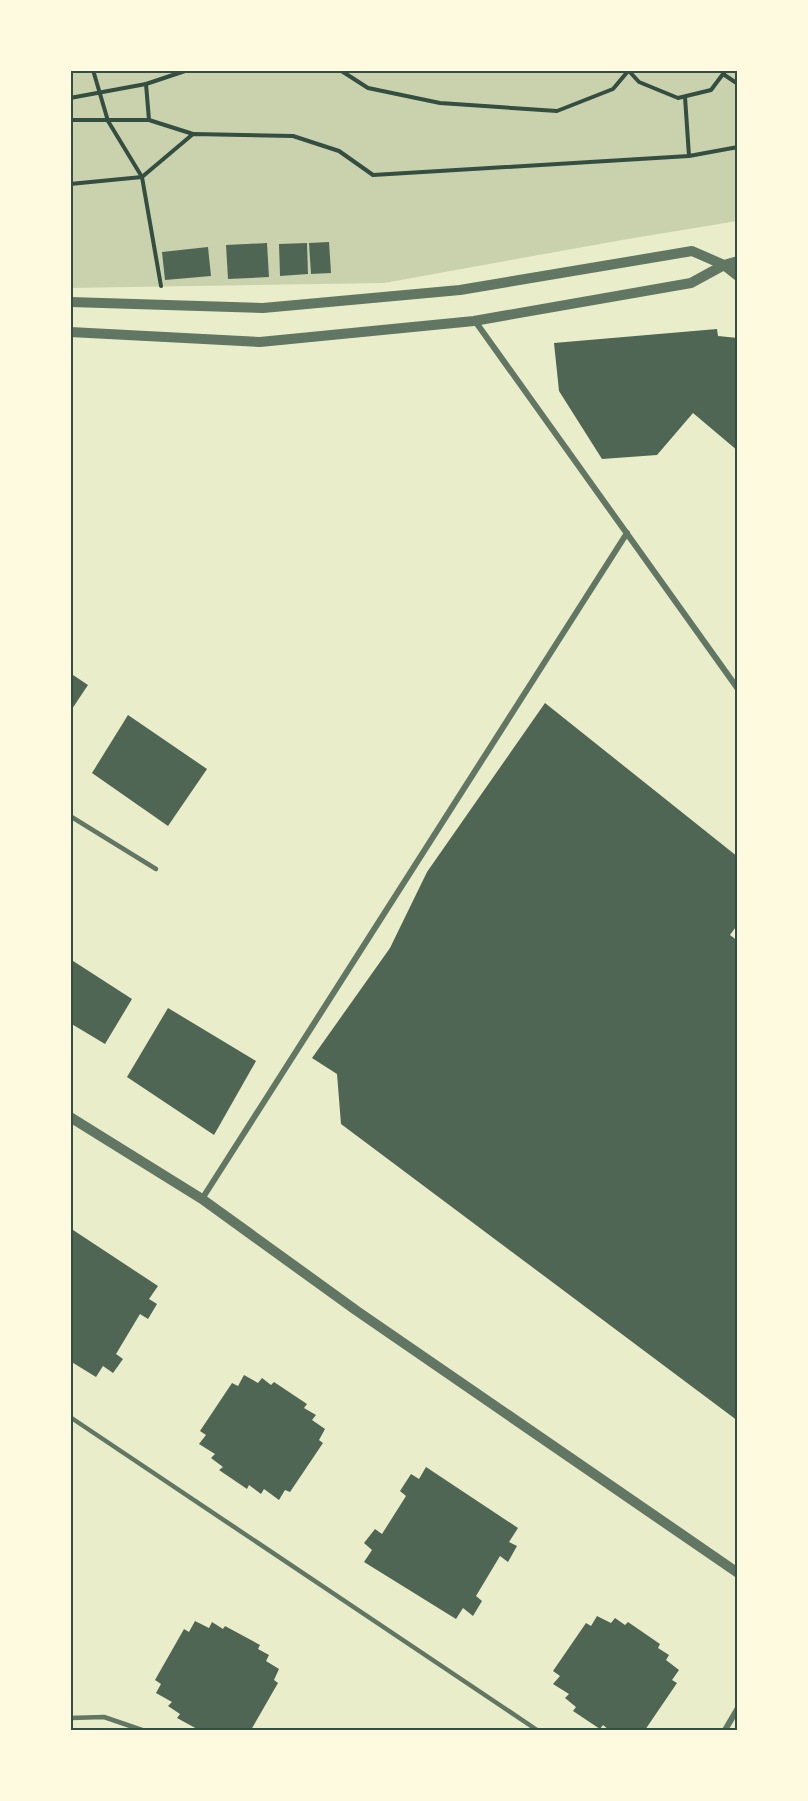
<svg xmlns="http://www.w3.org/2000/svg" width="808" height="1801" viewBox="0 0 808 1801" font-family="Inter,sans-serif">
  <style>
    .green { fill: #cad2ad }
    .building { fill: #4f6655 }
    .lines { fill: none; stroke-linecap: round; stroke-linejoin: round }
    .path { stroke: #344e41; stroke-width: 4 }
    .service { stroke: #617663; stroke-width: 4.5 }
    .minor { stroke: #617663; stroke-width: 6 }
    .tertiary { stroke: #617663; stroke-width: 10 }
    .neatline { fill: none; stroke: #344e41; stroke-width: 2 }
  </style>
  <rect width="100%" height="100%" fill="#e9edc9"/>
  <path class="green" d="M70 71H737V221L622 240 384 283 71 288Z"/>
  <g class="building">
    <path d="M329 242 331 273 311 274 309 243Z"/>
    <path d="M267 243 269 277 228 279 226 245Z"/>
    <path d="M307 243 308 274 280 276 279 244Z"/>
    <path d="M208 247 211 276 165 280 162 252Z"/>
    <path d="M717 329 718 336 738 338V451L693 413 657 455 602 459 559 391 554 343Z"/>
    <path d="M70 673 88 685 70 712Z"/>
    <path d="M545 703 738 857V924L730 935 738 941V1421L341 1124 337 1074 312 1058 390 948 427 872Z"/>
    <path d="M128 715 207 769 168 826 92 773Z"/>
    <path d="M70 959 132 999 105 1044 70 1023Z"/>
    <path d="M168 1008 256 1061 214 1135 127 1077Z"/>
    <path d="M70 1228 158 1286 149 1299 157 1304 148 1319 140 1314 116 1354 123 1359 113 1373 103 1366 96 1377 70 1361Z"/>
    <path d="M244 1375 258 1383 262 1378 271 1385 274 1382 307 1404 304 1408 316 1415 312 1420 325 1429 319 1440 323 1443 290 1492 285 1490 279 1500 264 1489 261 1494 249 1485 247 1489 219 1470 223 1467 211 1458 215 1454 199 1444 206 1435 200 1431 232 1383 238 1386Z"/>
    <path d="M426 1467 518 1528 509 1542 517 1546 508 1562 500 1556 476 1596 482 1601 473 1616 463 1608 456 1619 364 1562 372 1550 364 1543 375 1529 382 1534 406 1496 400 1491 411 1474 419 1479Z"/>
    <path d="M597 1616 611 1623 615 1618 625 1625 628 1622 660 1644 658 1648 669 1655 666 1660 679 1670 672 1680 677 1683 645 1730H609L603 1725 600 1729 573 1711 576 1707 565 1698 569 1694 553 1684 560 1676 553 1671 586 1623 591 1626Z"/>
    <path d="M195 1621 209 1628 212 1622 223 1629 225 1626 260 1645 258 1649 269 1655 266 1661 279 1669 274 1680 278 1683 251 1730H199L177 1718 180 1714 168 1706 172 1702 156 1693 161 1684 155 1680 184 1629 189 1632Z"/>
  </g>
  <g class="lines">
    <g class="path">
      <path d="M93 70 108 121 142 177 161 286"/>
      <path d="M188 70 146 84 149 120 193 134"/>
      <path d="M340 70 368 88 440 103 557 111 613 89 629 70"/>
      <path d="M629 71 639 82 678 98 711 90 726 70"/>
      <path d="M723 74 738 84"/>
      <path d="M685 97 689 156"/>
      <path d="M70 98 146 84"/>
      <path d="M70 120H149"/>
      <path d="M70 184 142 177 193 134 293 136 339 151 373 175 689 156 738 147"/>
    </g>
    <g class="service">
      <path d="M70 816 156 869"/>
      <path d="M70 1417 537 1730"/>
      <path d="M70 1718 104 1717 142 1730"/>
    </g>
    <g class="minor">
      <path d="M475 321 738 689"/>
      <path d="M202 1199 627 533"/>
      <path d="M725 1730 738 1708"/>
    </g>
    <g class="tertiary">
      <path d="M70 302 263 308 460 290 692 251 724 265 738 276"/>
      <path d="M70 332 260 342 474 321 691 283 724 265 738 261"/>
      <path d="M70 1117 202 1199 357 1311 738 1573"/>
    </g>
  </g>
  <rect width="808" height="1801" fill="none" stroke="#fefae0" stroke-width="144"/>
  <rect x="72" y="72" width="664" height="1657" class="neatline"/>
</svg>
